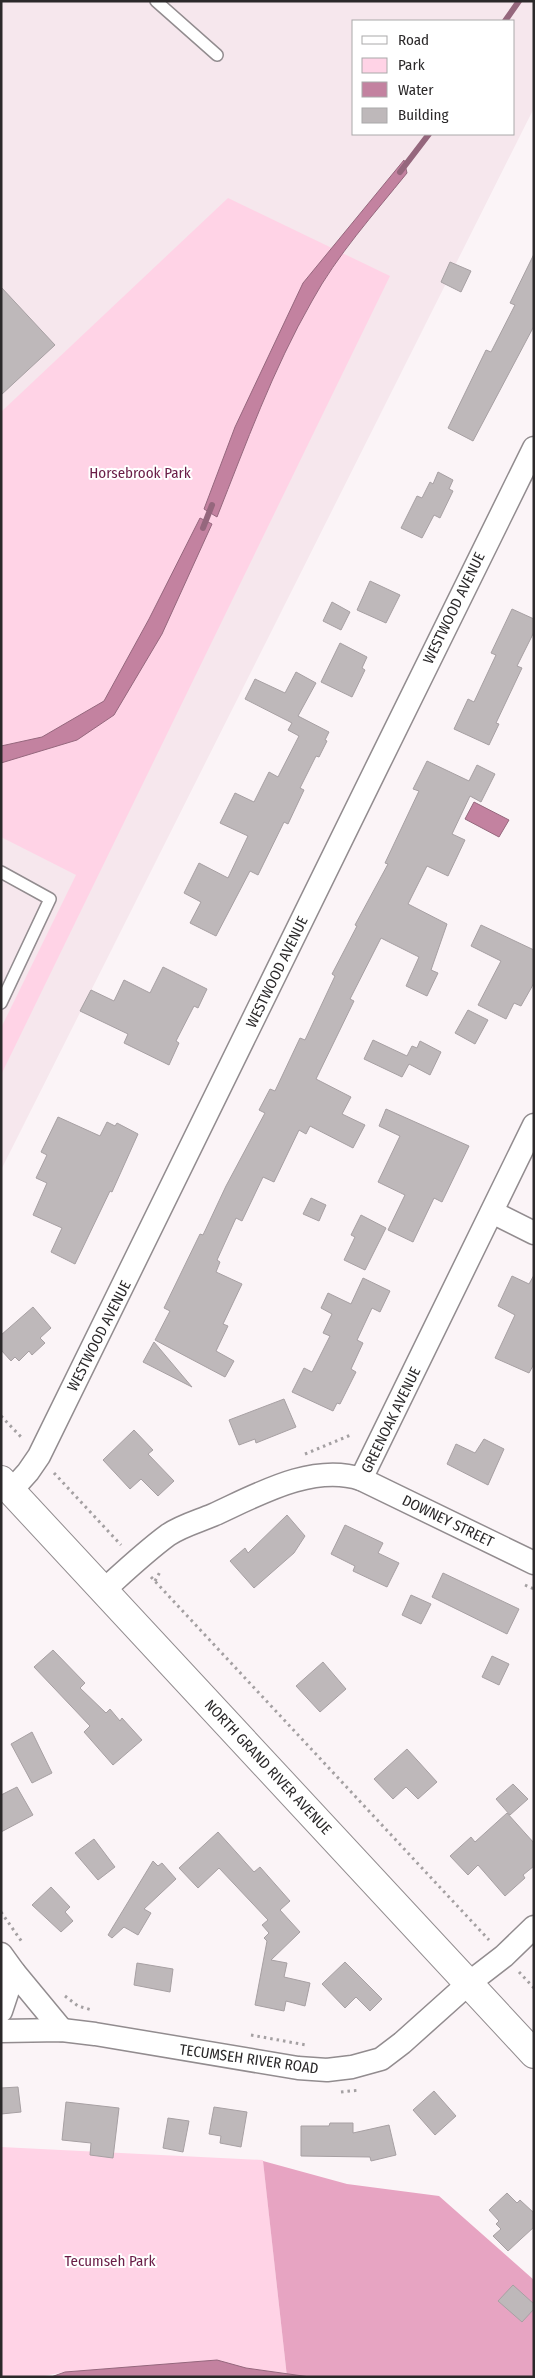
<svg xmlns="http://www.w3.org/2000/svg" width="535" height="2378" viewBox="0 0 535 2378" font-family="'Fira Sans Condensed',sans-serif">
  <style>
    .built { fill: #f6e7ed; fill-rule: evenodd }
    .green { fill: #ffd3e6 }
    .forest { fill: #e7a4c2 }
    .water { fill: #c382a0; stroke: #95677d }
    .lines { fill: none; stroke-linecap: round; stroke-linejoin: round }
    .stream { stroke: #95677d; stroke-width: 6 }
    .building { fill: #beb8ba; stroke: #a7a0a3 }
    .lane-casing { stroke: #928c8f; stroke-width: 14 }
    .street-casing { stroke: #928c8f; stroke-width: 25 }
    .primary-casing { stroke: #928c8f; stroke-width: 30 }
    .path { stroke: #a4a0a2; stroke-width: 3; stroke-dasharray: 2.5 4; stroke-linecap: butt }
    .lane { stroke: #fff; stroke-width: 11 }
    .street { stroke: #fff; stroke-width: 22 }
    .primary { stroke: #fff; stroke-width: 28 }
    .labels { text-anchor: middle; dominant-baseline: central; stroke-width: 4; stroke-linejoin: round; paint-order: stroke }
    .park-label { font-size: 15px; fill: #6a1d47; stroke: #fff }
    .street-label { font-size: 15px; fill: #2b292a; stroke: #fff }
  </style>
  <rect width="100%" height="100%" fill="#fbf4f7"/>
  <path class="built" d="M1 1H534V108L1 1170ZM354 21H514V134H354Z"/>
  <g class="green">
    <path d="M228 198 390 276 1 1075V1028L76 875 1 837V412Z"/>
    <path d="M1 2147 263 2160 287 2377 65 2372 39 2377H1Z"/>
  </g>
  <path class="forest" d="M263 2161 347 2184 439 2196 534 2280V2377H287Z"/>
  <g class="water">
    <path d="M404 160 407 173C374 214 337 255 312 301 273 369 246 444 217 517L204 509 235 427 303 283Z"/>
    <path d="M200 518 212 524 162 634 114 715 77 740 1 763V746L42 737 104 701 149 619Z"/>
    <path d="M474 802 509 820 499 837 465 819Z"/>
    <path d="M217 2360 246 2368 310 2377H51L65 2372Z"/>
  </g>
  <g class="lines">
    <g class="stream">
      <path d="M505 21 519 1"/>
      <path d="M400 172 429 134"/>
      <path d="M203 528 212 505"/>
    </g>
  </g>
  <g class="building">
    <path d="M534 254V326L473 441 448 428 486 350 491 352 515 305 510 303Z"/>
    <path d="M450 262 471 271 461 292 441 282Z"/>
    <path d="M1 287 55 345 1 395Z"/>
    <path d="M438 472 453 480 449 489 453 491 440 518 434 515 422 538 401 528 417 496 422 498 430 482 433 484Z"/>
    <path d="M370 581 400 595 386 623 357 610Z"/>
    <path d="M332 602 350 612 341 630 323 621Z"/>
    <path d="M512 609 534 619V632L517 666 522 668 496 723 499 724 489 745 454 729 468 699 474 702 496 655 491 653Z"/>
    <path d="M340 643 367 657 362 668 365 670 352 697 321 682Z"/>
    <path d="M296 672 316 683 298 716 329 732 325 740 327 741 319 757 316 756 300 788 304 790 288 824 284 822 258 875 250 871 216 936 190 923 201 902 184 893 199 863 228 878 248 836 220 823 235 793 254 802 269 772 278 777 299 736 288 730 292 723 245 699 255 679 285 693Z"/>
    <path d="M427 761 469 781 477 765 495 774 481 802 470 796 452 834 465 840 448 876 427 866 408 904 447 924 431 970 438 973 427 996 406 986 419 957 381 938 350 999 354 1001 316 1079 351 1097 342 1114 365 1125 353 1148 310 1126 306 1134 299 1130 274 1182 263 1177 242 1221 236 1218 217 1260 220 1262 216 1272 242 1284 223 1324 228 1326 216 1351 234 1361 225 1377 155 1340 170 1311 164 1308 200 1234 203 1235 226 1186 265 1113 259 1110 270 1089 275 1091 300 1038 305 1040 335 976 332 974 357 926 355 925 388 864 385 863 419 791 413 789Z"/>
    <path d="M481 925 534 950V983L521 1006 514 1003 506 1019 478 1005 501 961 471 946Z"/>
    <path d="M163 967 207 989 198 1008 194 1006 176 1041 179 1043 169 1065 124 1043 128 1034 80 1011 91 990 114 1001 124 980 150 993Z"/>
    <path d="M468 1010 488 1020 475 1044 455 1033Z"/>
    <path d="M373 1040 407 1056 412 1046 417 1048 420 1041 441 1052 430 1075 409 1064 402 1077 364 1059Z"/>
    <path d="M386 1109 469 1146 442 1202 434 1198 413 1242 388 1230 405 1195 378 1182 400 1136 379 1126Z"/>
    <path d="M58 1117 100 1136 107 1122 115 1126 117 1123 138 1134 112 1192 110 1191 75 1264 51 1252 62 1228 33 1215 47 1183 36 1178 47 1155 41 1152Z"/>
    <path d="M311 1198 326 1205 319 1221 303 1214Z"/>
    <path d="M361 1215 386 1228 365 1270 344 1260 355 1237 351 1235Z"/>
    <path d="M534 1275V1364L529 1373 495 1358 515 1315 498 1306 512 1276 529 1284Z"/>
    <path d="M363 1278 390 1291 380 1312 372 1308 357 1340 363 1343 351 1369 356 1372 340 1404 337 1403 333 1411 292 1392 304 1368 312 1372 330 1336 323 1333 332 1314 321 1308 328 1293 351 1304Z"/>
    <path d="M33 1307 51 1328 40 1338 45 1343 32 1355 29 1351 19 1361 15 1357 11 1361 1 1350V1335Z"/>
    <path d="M154 1342 192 1387 143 1362Z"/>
    <path d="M284 1399 296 1427 256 1443 255 1439 239 1445 229 1420Z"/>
    <path d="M134 1430 153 1450 148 1454 174 1481 158 1496 141 1479 130 1489 103 1460Z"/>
    <path d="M484 1439 504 1449 488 1485 447 1464 456 1444 475 1453Z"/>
    <path d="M287 1515 305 1536 294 1553 254 1588 230 1561 245 1548 248 1553Z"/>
    <path d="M345 1525 383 1543 378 1553 399 1563 387 1587 353 1571 355 1566 331 1554Z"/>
    <path d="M443 1573 519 1609 507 1634 432 1597Z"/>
    <path d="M411 1595 431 1604 421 1624 402 1615Z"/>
    <path d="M53 1650 85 1683 80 1688 106 1713 110 1709 120 1721 122 1718 142 1740 113 1765 84 1732 90 1726 34 1667Z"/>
    <path d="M492 1656 509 1664 499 1685 482 1677Z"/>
    <path d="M323 1662 346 1689 320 1712 296 1686Z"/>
    <path d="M32 1732 52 1773 32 1783 11 1744Z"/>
    <path d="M407 1749 437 1782 418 1799 406 1787 393 1799 374 1779Z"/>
    <path d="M513 1784 528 1799 510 1815 496 1799Z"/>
    <path d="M17 1787 33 1815 1 1832V1795Z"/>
    <path d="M507 1813 534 1843V1866L523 1875 525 1878 505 1896 478 1865 468 1875 450 1856 471 1837 475 1842Z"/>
    <path d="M218 1832 254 1872 260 1867 290 1901 280 1910 300 1932 271 1960 287 1963 284 1977 310 1983 305 2006 286 2001 284 2011 255 2005 267 1941 264 1938 269 1933 262 1925 268 1920 219 1868 198 1888 179 1868Z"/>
    <path d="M94 1839 115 1867 98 1880 75 1853Z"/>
    <path d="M153 1861 158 1866 162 1863 176 1879 144 1909 151 1913 138 1935 124 1927 112 1938 108 1935Z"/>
    <path d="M51 1887 70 1907 65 1912 73 1921 61 1932 32 1905Z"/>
    <path d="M345 1962 382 1999 370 2011 356 1997 345 2008 322 1984Z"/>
    <path d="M137 1963 173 1969 170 1992 134 1985Z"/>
    <path d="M18 2087 21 2112 1 2114V2088Z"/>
    <path d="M434 2091 456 2116 435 2135 413 2110Z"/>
    <path d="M66 2102 119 2108 113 2158 90 2155 91 2143 62 2140Z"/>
    <path d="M214 2107 247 2112 241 2147 220 2143 221 2136 209 2134Z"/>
    <path d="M168 2118 189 2121 183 2152 163 2148Z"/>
    <path d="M330 2123H353V2133L389 2125 396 2155 371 2161 370 2157 301 2156V2126H329Z"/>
    <path d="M507 2193 517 2203 520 2200 534 2213V2227L508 2251 493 2236 501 2229 496 2224 499 2221 489 2210Z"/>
    <path d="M513 2285 534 2304V2309L522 2322 498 2301Z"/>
  </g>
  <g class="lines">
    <g class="lane-casing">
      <g id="lane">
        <path d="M156 1 217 55"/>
        <path d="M1 872 50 899 1 1003"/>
      </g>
    </g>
    <g class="street-casing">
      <g id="street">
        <path d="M492 1212 534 1233"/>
        <path d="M361 1479 534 1563"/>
        <path d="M11 1491 28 1472 39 1456C207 1121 367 783 534 448"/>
        <path d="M104 1590C125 1571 145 1552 168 1535 181 1526 199 1521 213 1515 257 1495 312 1463 361 1479L534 1125"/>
        <path d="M1 1954 14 1972"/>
        <path d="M1 2011 14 1972 62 2030"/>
        <path d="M1 2031 62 2030 95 2034 298 2068 327 2070 352 2067 381 2059 402 2043 469 1983 504 1956 534 1927"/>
      </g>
    </g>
    <g class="primary-casing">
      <path id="primary" d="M1 1480 534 2054"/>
    </g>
    <g class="path">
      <path d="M1 1416 23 1439"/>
      <path d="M305 1454 353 1434"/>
      <path d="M54 1473 121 1545"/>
      <path d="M151 1577 489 1940"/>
      <path d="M155 1581 161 1570"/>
      <path d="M525 1585 534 1589"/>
      <path d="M1 1912 22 1942"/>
      <path d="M519 1972 534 1988"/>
      <path d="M65 1996 78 2006 92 2010"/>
      <path d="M251 2035 306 2045"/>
      <path d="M341 2092 360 2090"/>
    </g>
    <use href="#lane" class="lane"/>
    <use href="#street" class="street"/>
    <use href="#primary" class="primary"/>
  </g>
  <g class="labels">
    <g class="park-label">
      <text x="140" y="473">Horsebrook Park</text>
      <text x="110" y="2261">Tecumseh Park</text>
    </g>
    <g class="street-label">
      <text transform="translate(454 608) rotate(-64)">WESTWOOD AVENUE</text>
      <text transform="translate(277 972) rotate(-64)">WESTWOOD AVENUE</text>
      <text transform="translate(99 1336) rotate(-63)">WESTWOOD AVENUE</text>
      <text transform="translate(391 1420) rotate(-64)">GREENOAK AVENUE</text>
      <text transform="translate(448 1521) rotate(26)">DOWNEY STREET</text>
      <text transform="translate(268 1767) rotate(47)">NORTH GRAND RIVER AVENUE</text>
      <text transform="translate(249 2059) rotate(8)">TECUMSEH RIVER ROAD</text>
    </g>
  </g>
  <rect width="535" height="2378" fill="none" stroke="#2b292a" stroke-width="5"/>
  <rect x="352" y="20" width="162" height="115" fill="#ffffff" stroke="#aaa9aa"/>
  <rect x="362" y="36" width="25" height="8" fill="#ffffff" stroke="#aaa9aa"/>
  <text x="398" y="45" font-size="15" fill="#2b292a">Road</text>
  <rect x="362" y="58" width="25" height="15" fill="#ffd3e6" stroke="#aaa9aa"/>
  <text x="398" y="70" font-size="15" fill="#2b292a">Park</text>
  <rect x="362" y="82" width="25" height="15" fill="#c382a0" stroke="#aaa9aa"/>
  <text x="398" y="95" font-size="15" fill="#2b292a">Water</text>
  <rect x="362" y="108" width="25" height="15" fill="#beb8ba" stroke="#aaa9aa"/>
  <text x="398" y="120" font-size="15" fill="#2b292a">Building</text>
</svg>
